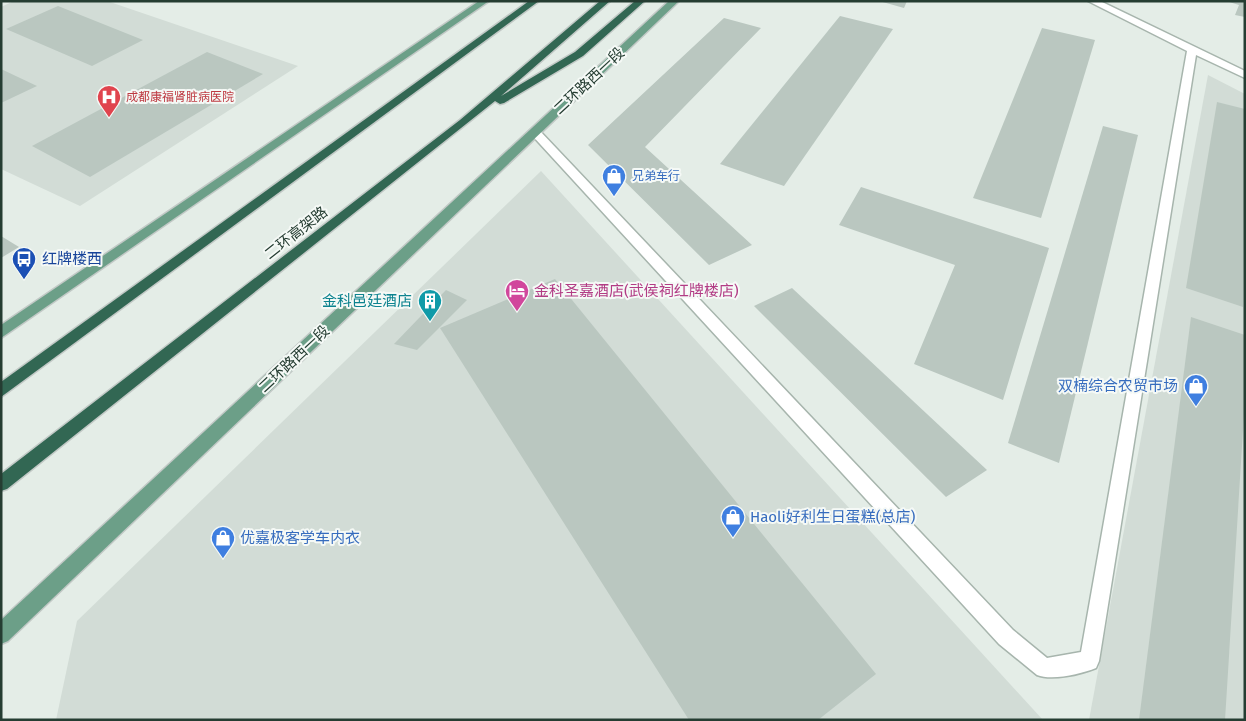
<svg xmlns="http://www.w3.org/2000/svg" width="1246" height="721" viewBox="0 0 1246 721" font-family="'Fira Sans','Noto Sans SC',sans-serif">
  <style>
    .built { fill: #d2dcd6 }
    .building { fill: #bac7c0 }
    .lines { fill: none; stroke-linecap: round; stroke-linejoin: round }
    .minor-casing { stroke: #a7b5ad; stroke-width: 3 }
    .major-casing { stroke: #c2c9c6; stroke-width: 3 }
    .highway-casing { stroke: #c2c9c6; stroke-width: 3 }
    .minor { fill: #fff; fill-rule: evenodd }
    .major { fill: #6c9f88; fill-rule: evenodd }
    .highway { fill: #326753; fill-rule: evenodd }
    .labels { text-anchor: middle; dominant-baseline: central; stroke-width: 4; stroke-linejoin: round; paint-order: stroke }
    .far-health-label { font-size: 12px; fill: #be3a42; stroke: #f5f9f6; text-anchor: start }
    .far-shop-label { font-size: 12px; fill: #366cbe; stroke: #f5f9f6; text-anchor: start }
    .street-label { font-size: 15px; fill: #253d32; stroke: #f5f9f6 }
    .transit-label { font-size: 15px; fill: #164399; stroke: #f5f9f6; text-anchor: start }
    .hotel-label { font-size: 15px; fill: #b23c85; stroke: #f5f9f6; text-anchor: start }
    .culture-label { font-size: 15px; fill: #0d838f; stroke: #f5f9f6; text-anchor: end }
    .shop-label { font-size: 15px; fill: #366cbe; stroke: #f5f9f6; text-anchor: start }
  </style>
  <rect width="100%" height="100%" fill="#e4ede7"/>
  <g class="built">
    <path d="M14 1H107L298 66 80 206 1 169V7Z"/>
    <path d="M1208 75 1245 94V720H1089Z"/>
    <path d="M541 171 1043 720H56L77 621Z"/>
  </g>
  <g class="building">
    <path d="M879 1H907L904 8Z"/>
    <path d="M1226 1H1245V17L1235 15 1239 5Z"/>
    <path d="M58 6 143 40 92 66 6 29Z"/>
    <path d="M840 16 893 29 784 186 720 164Z"/>
    <path d="M724 18 761 28 645 147 752 245 709 265 588 145Z"/>
    <path d="M1042 28 1095 40 1041 218 973 198Z"/>
    <path d="M207 52 263 74 90 177 32 146Z"/>
    <path d="M1 69 37 86 1 103Z"/>
    <path d="M1217 102 1245 109 1243 307 1186 288Z"/>
    <path d="M1103 126 1138 135 1059 463 1008 443Z"/>
    <path d="M861 187 1049 248 1003 400 914 364 955 265 839 225Z"/>
    <path d="M1 236 19 247 1 258Z"/>
    <path d="M555 279 876 674 818 720H689L440 328Z"/>
    <path d="M792 288 987 470 946 497 754 306Z"/>
    <path d="M446 290 467 300 417 350 394 344Z"/>
    <path d="M1191 317 1245 335V398L1225 720H1139Z"/>
  </g>
  <g class="lines">
    <g class="minor-casing">
      <path id="minor" d="M1088 1H1100L1245 71V78L1196 55 1099 661 1096 668C1081 674 1052 681 1037 675L999 644 529 132 531 130H539L1013 630 1047 658 1081 652 1187 51Z"/>
    </g>
    <g class="major-casing">
      <g id="major">
        <path d="M479 1H489L1 338V325Z"/>
        <path d="M669 1H679L8 641 1 644V620Z"/>
      </g>
    </g>
    <g class="highway-casing">
      <g id="highway">
        <path d="M529 1H539L1 397V382Z"/>
        <path d="M600 1H610L501 96 575 52 635 1H645L583 56 504 103 500 104 495 101 7 489 1 491V474L460 120Z"/>
      </g>
    </g>
    <use href="#minor" class="minor"/>
    <use href="#major" class="major"/>
    <use href="#highway" class="highway"/>
  </g>
  <defs>
    <g id="hospital-pin" transform="scale(1.25)"><path d="M0 17L-7.5 6A9.5 9.5 0 1 1 7.5 6Z" fill="#e0444e" stroke="#f5f9f6"/><path d="M-5-5h3v3.5h4V-5h3V5h-3V1.5h-4V5h-3Z" fill="#fff"/></g>
    <g id="shop-pin" transform="scale(1.25)"><path d="M0 17L-7.5 6A9.5 9.5 0 1 1 7.5 6Z" fill="#3f7fe0" stroke="#f5f9f6"/><path d="M-5-2.5h2.3a2.7 3.5 0 0 1 5.4 0H5L5.5 6h-11ZM-1.5-2.5h3a1.5 2.3 0 0 0-3 0Z" fill="#fff"/></g>
    <g id="bus-pin" transform="scale(1.25)"><path d="M0 17L-7.5 6A9.5 9.5 0 1 1 7.5 6Z" fill="#1a4fb4" stroke="#f5f9f6"/><path d="M-5-6H5V4H4V6H2V4H-2V6H-4V4H-5ZM-3.5-4V0h7V-4ZM-3.5 1.2v1.5H-2V1.2ZM2 1.2v1.5H3.5V1.2Z" fill="#fff"/></g>
    <g id="hotel-pin" transform="scale(1.25)"><path d="M0 17L-7.5 6A9.5 9.5 0 1 1 7.5 6Z" fill="#d1479c" stroke="#f5f9f6"/><path d="M-6-4.5h1.5V1H6V5H4.5V3h-9V5H-6ZM-4 0a1.8 1.8 0 1 1 3.6 0ZM.5 0V-2.5h3Q6-2.5 6 0Z" fill="#fff"/></g>
    <g id="building-pin" transform="scale(1.25)"><path d="M0 17L-7.5 6A9.5 9.5 0 1 1 7.5 6Z" fill="#0f9aa8" stroke="#f5f9f6"/><path d="M-4-6H4V6H1V3H-1V6H-4ZM-2.5-4.3h1.7v1.8h-1.7ZM.8-4.3h1.7v1.8H.8ZM-2.5-1h1.7V.8h-1.7ZM.8-1h1.7V.8H.8Z" fill="#fff"/></g>
  </defs>
  <g fill-rule="evenodd">
    <use href="#hospital-pin" x="109" y="97"/>
    <use href="#shop-pin" x="614" y="176"/>
    <use href="#bus-pin" x="24" y="259"/>
    <use href="#hotel-pin" x="517" y="291"/>
    <use href="#building-pin" x="430" y="301"/>
    <use href="#shop-pin" x="1196" y="386"/>
    <use href="#shop-pin" x="733" y="517"/>
    <use href="#shop-pin" x="223" y="538"/>
  </g>
  <g class="labels">
    <g class="far-health-label">
      <text x="126" y="97">成都康福肾脏病医院</text>
    </g>
    <g class="far-shop-label">
      <text x="632" y="176">兄弟车行</text>
    </g>
    <g class="street-label">
      <text transform="translate(589 81) rotate(-43)">二环路西一段</text>
      <text transform="translate(296 233) rotate(-38)">二环高架路</text>
      <text transform="translate(294 359) rotate(-43)">二环路西一段</text>
    </g>
    <g class="transit-label">
      <text x="42" y="259">红牌楼西</text>
    </g>
    <g class="hotel-label">
      <text x="534" y="291">金科圣嘉酒店(武侯祠红牌楼店)</text>
    </g>
    <g class="culture-label">
      <text x="412" y="301">金科邑廷酒店</text>
    </g>
    <g class="shop-label">
      <text x="1178" y="386" text-anchor="end">双楠综合农贸市场</text>
      <text x="750" y="517">Haoli好利生日蛋糕(总店)</text>
      <text x="240" y="538">优嘉极客学车内衣</text>
    </g>
  </g>
  <rect width="1246" height="721" fill="none" stroke="#253d32" stroke-width="5"/>
</svg>
